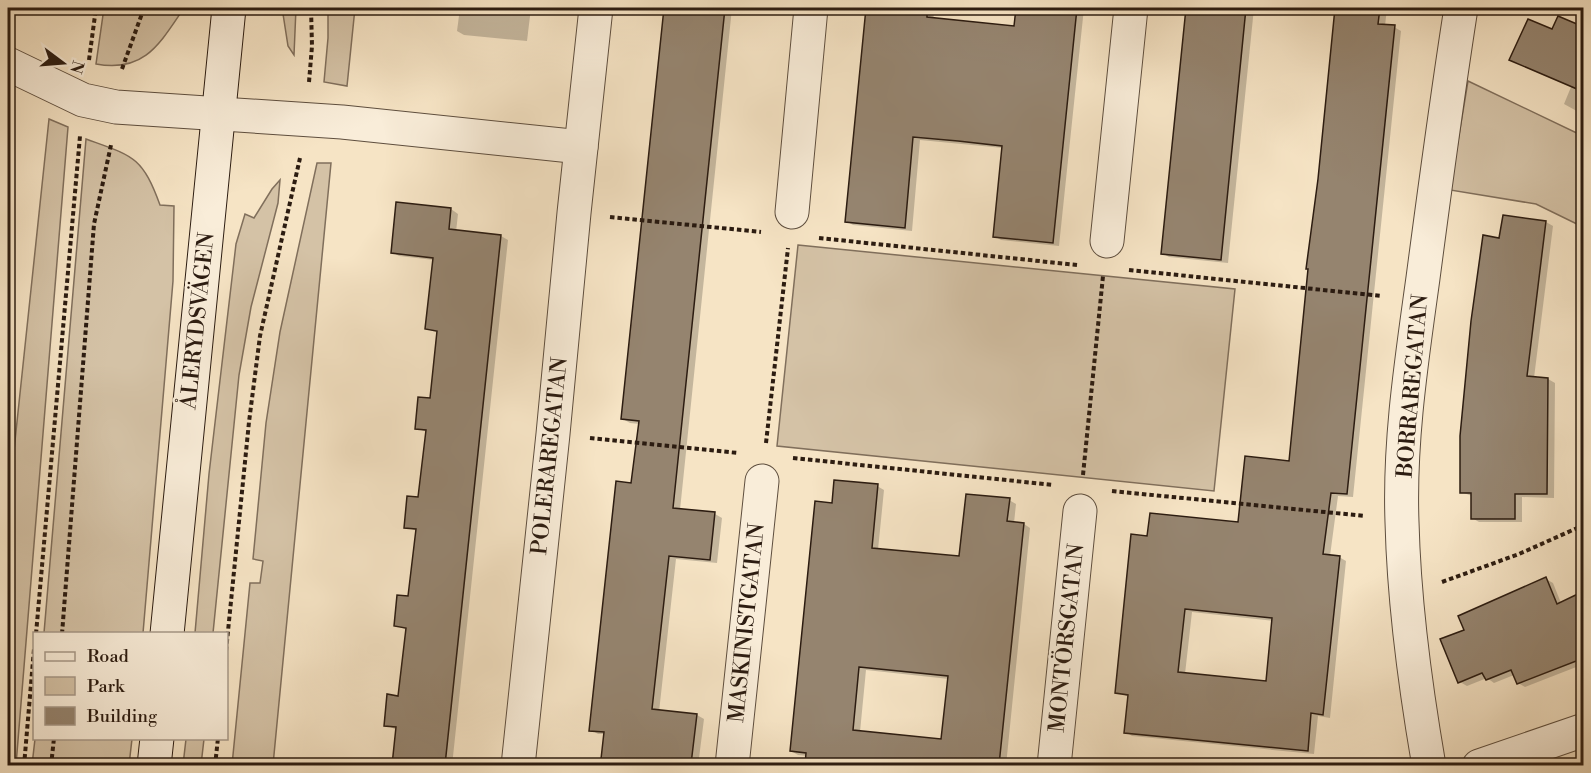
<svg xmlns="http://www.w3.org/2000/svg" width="1591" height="773" viewBox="0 0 1591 773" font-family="'Libre Bodoni',serif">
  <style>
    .green { fill: #d4c2a6; stroke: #806f5c; stroke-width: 1.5 }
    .shadow { fill: #0003; fill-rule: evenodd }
    .building { fill: #95846f; stroke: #2c1c11; stroke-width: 1.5; fill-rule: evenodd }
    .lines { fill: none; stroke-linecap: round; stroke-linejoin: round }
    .minor-casing { stroke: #5e4e3e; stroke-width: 35 }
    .secondary-casing { stroke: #2c1c11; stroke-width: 35 }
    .path { stroke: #2c1c11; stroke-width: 4; stroke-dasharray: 4.5 3; stroke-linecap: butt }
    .minor { stroke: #f9edd9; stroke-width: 33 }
    .secondary { stroke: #f9edd9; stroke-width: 33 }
    .labels { text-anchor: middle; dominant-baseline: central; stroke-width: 5; stroke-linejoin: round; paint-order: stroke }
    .street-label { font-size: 22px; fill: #2c1c11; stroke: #f9edd9 }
  </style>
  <rect width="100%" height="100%" fill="#f6e4c5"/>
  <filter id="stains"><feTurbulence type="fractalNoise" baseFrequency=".00333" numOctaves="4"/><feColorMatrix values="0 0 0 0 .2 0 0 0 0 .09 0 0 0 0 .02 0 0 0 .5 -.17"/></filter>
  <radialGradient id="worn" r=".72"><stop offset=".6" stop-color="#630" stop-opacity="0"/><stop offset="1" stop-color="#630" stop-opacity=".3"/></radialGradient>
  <g class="green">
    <path d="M104 8H184C160 43 145 73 96 64Z"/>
    <path d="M267 8H296L294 55 288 46 283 14 267 13Z"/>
    <path d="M328 8H355L347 86 324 82 328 38Z"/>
    <path d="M1468 81 1583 136V227L1536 204 1450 190Z"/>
    <path d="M49 119 68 127 16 765H8V507Z"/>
    <path d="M86 139C133 156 142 156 160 205L174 206 173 281 143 633H44Z"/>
    <path d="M317 163H331L273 765H232L250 583H260L263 561 253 559 266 423 280 332Z"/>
    <path d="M280 180 278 203 251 307 239 375 213 633H195L209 474 236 244 245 214 254 218 272 189Z"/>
    <path d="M798 245 1235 289 1214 491 777 446Z"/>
    <path d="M35 739H132L129 765H32Z"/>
    <path d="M186 739H204L201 765H183Z"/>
  </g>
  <g class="shadow">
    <path d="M460 8H531L527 41 464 35 457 31Z"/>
    <path d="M666 8H732L680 510 715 514 722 518 717 563 676 559 659 712 697 715 704 719 698 766 658 763V766H643L610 762 603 758 605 734H598L591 730 633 484 640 424 630 423 623 419Z"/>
    <path d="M868 8H935L933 20 1014 28 1017 8H1084L1059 246 1001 240 994 236 1003 148 920 140 912 231 853 225 846 221Z"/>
    <path d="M1187 8H1254L1228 263 1169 257 1162 253Z"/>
    <path d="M1337 8H1387L1385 26 1394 27 1401 31 1353 497 1338 496 1330 556 1339 557 1346 561 1330 718 1318 716 1314 754 1132 736 1126 732 1129 697 1117 692 1149 538 1239 523 1291 462ZM1192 612 1274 621 1267 683 1185 674Z"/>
    <path d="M1584 28V115L1564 104 1571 87 1553 31Z"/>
    <path d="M451 209 458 214 456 232 501 236 508 240 452 766H393L397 730 386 725 400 697 407 630 395 625 410 598 417 531 406 527 420 499 427 432 416 428 431 400 438 333 427 329 434 260 399 256 392 252Z"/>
    <path d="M1546 222 1553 226 1534 378 1548 379 1555 383 1554 498 1522 497V522H1479L1472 518V496L1461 492 1500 239Z"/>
    <path d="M877 486 884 490 878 550 960 558 1009 500 1016 504 1014 523 1024 524 1030 528 1006 766H807L808 756 798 755 791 751 833 505ZM866 670 949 679 942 741 860 732Z"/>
    <path d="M1546 579 1553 583 1561 603 1584 592V664L1525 687 1518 683 1514 675 1494 683 1487 678 1467 686 1460 682 1466 631Z"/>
  </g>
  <g class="building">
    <path d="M664 8H725L673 508 715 512 710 560 669 556 652 709 697 714 691 764 651 760 652 764 601 759 604 732 589 731 616 481 631 483 639 421 621 419Z"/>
    <path d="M866 8H927V17L1014 26 1016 8H1077L1053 243 993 237 1002 146 958 141 913 137 905 228 845 222Z"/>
    <path d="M1186 8H1246L1221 260 1161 254Z"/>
    <path d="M1335 8H1380L1378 24 1395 25 1347 494 1331 493 1323 554 1340 556 1323 715 1311 713 1308 751 1124 733 1128 695 1115 693 1131 534 1147 536 1150 513 1238 522 1245 456 1289 461 1308 269H1306L1318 179ZM1185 609 1272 618 1266 681 1178 672Z"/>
    <path d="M1558 16 1584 27V92L1509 60 1528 19 1552 29Z"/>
    <path d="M396 202 451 208 449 229 501 235 445 765H392L396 727 384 726 387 694 398 696 406 628 394 626 397 595 408 596 416 529 404 528 407 496 418 497 426 430 415 429 418 397 430 398 437 331 425 329 433 258 391 253Z"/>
    <path d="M1503 215 1546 221 1527 376 1548 378 1547 494H1515V519H1471V493H1460V436L1471 321 1483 235 1499 238Z"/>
    <path d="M834 480 878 484 872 548 959 556 966 494 1010 498 1007 521 1024 523 999 765H805L806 753 790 751 815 501 832 503ZM859 667 948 676 941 739 853 730Z"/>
    <path d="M1546 577 1557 604 1584 591V658L1517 684 1511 670 1486 680 1482 673 1458 683 1440 639 1464 630 1458 616Z"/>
  </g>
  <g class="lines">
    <g class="minor-casing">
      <g id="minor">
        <path d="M8 64 83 100 116 107 342 122 581 147"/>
        <path d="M792 212 811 8"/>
        <path d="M1107 241 1131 8"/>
        <path d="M518 766 553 434 574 213 596 8"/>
        <path d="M732 766 762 481"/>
        <path d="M1054 766 1080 511"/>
        <path d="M1429 766C1415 685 1404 604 1402 522 1399 440 1412 358 1423 278 1435 187 1447 97 1461 8"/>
        <path d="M1479 766 1584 730"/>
      </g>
    </g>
    <g class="secondary-casing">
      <g id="secondary">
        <path d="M167 634 229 8"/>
        <path d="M154 766 157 738"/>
      </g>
    </g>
    <g class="path">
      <path d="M89 60 96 8"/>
      <path d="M122 69 144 8"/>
      <path d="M309 82 312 46 311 8"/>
      <path d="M610 217 761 232"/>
      <path d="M819 238 1077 265"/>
      <path d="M1129 270 1382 296"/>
      <path d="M590 438 738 453"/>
      <path d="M766 443 788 248"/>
      <path d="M793 458 1054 485"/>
      <path d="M1083 475 1103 276"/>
      <path d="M1112 491 1365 516"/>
      <path d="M1442 582 1519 554 1584 525"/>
      <path d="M36 634 80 136"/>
      <path d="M62 634 94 224 111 145"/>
      <path d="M226 651 249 422 260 336 300 158"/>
      <path d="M24 766 34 649"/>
      <path d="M51 766 54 738"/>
      <path d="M215 766 218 738"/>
    </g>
    <use href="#minor" class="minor"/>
    <use href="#secondary" class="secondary"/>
  </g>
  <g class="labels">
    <g class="street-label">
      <text transform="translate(198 321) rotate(-84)">ÅLERYDSVÄGEN</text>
      <text transform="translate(1413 386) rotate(-85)">BORRAREGATAN</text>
      <text transform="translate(550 456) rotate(-84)">POLERAREGATAN</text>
      <text transform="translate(747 623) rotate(-84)">MASKINISTGATAN</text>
      <text transform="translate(1067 638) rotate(-84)">MONTÖRSGATAN</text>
    </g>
  </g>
  <rect width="1591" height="773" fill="none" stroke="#f6e4c5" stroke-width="30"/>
  <rect x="9" y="9" width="1573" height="755" fill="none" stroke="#2c1c11" stroke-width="3"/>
  <rect x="15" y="15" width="1561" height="743" fill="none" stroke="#2c1c11" stroke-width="1.5"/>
  <rect x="33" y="632" width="195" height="108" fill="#f9edd9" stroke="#a79989" stroke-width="1.5"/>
  <rect x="45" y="652" width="30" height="9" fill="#f9edd9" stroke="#a79989" stroke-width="1.5"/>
  <text x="87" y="662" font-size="18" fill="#2c1c11">Road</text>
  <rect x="45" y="677" width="30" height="18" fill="#d4c2a6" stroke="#a79989" stroke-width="1.5"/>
  <text x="87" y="692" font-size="18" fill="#2c1c11">Park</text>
  <rect x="45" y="707" width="30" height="18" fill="#95846f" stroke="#a79989" stroke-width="1.5"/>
  <text x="87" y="722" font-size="18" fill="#2c1c11">Building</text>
  <g transform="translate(63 63) rotate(106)" stroke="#f9edd9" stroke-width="4.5" paint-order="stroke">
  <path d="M0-4.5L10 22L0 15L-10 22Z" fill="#2c1c11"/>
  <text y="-9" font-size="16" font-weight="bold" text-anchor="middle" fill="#2c1c11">N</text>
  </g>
  <rect width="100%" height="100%" filter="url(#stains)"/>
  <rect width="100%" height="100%" fill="url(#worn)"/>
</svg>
